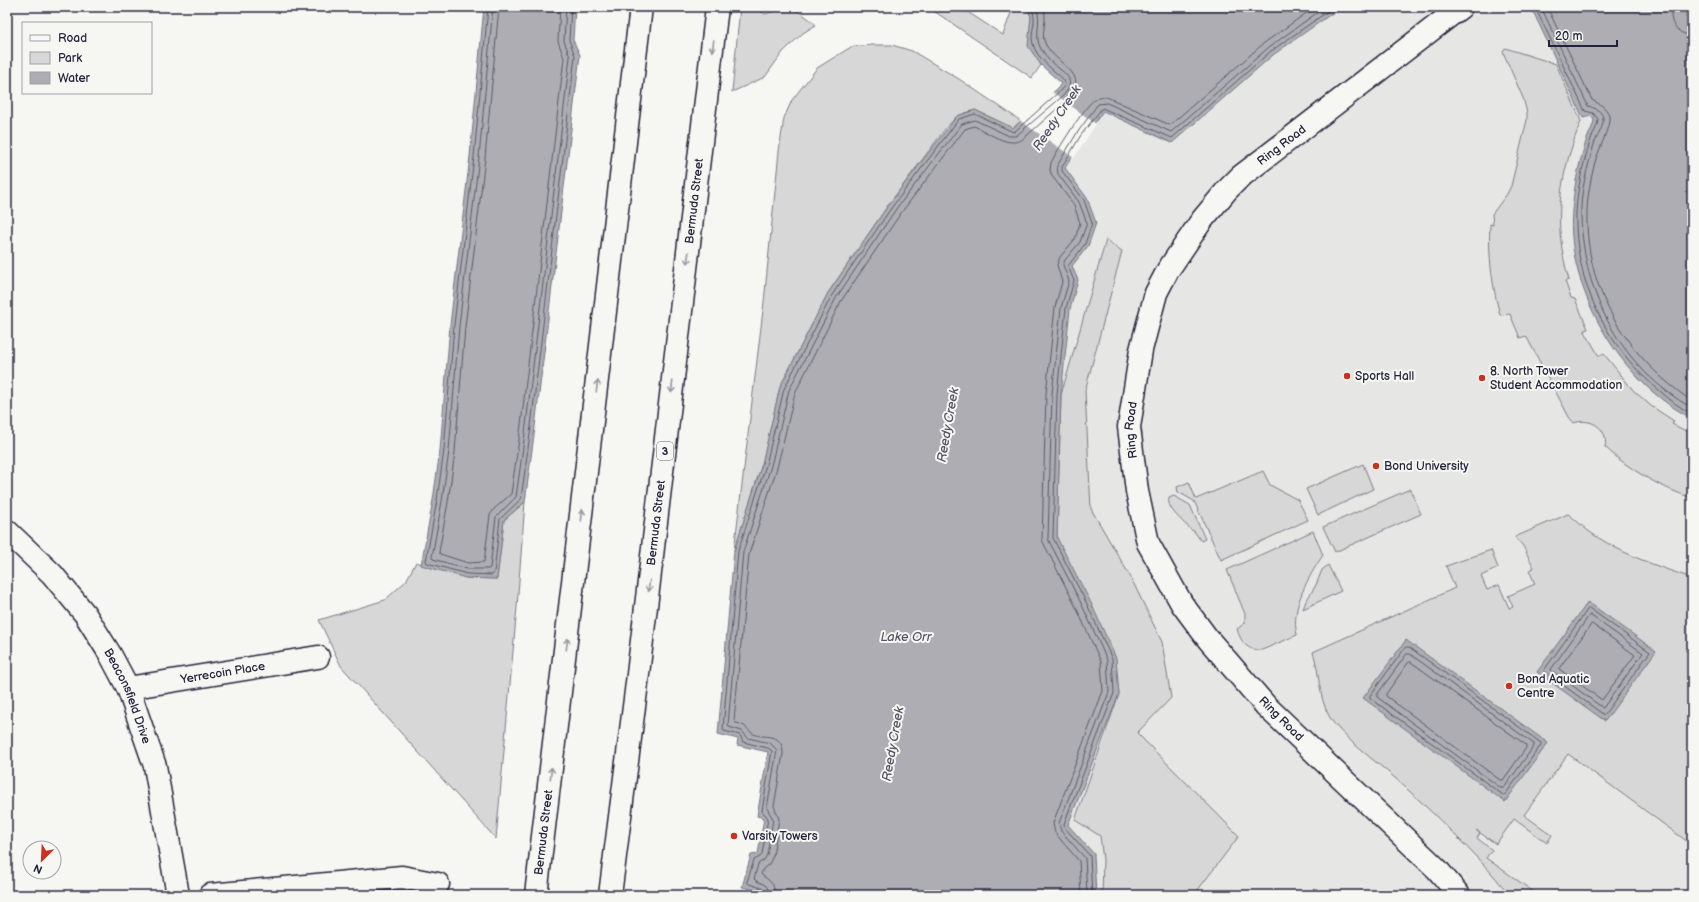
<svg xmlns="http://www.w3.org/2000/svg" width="1699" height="902" viewBox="0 0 1699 902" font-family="'Balsamiq Sans',sans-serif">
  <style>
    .built { fill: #e6e6e4 }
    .green { fill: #d7d7d7; stroke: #7c7c89 }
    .water { fill: #adadb3; stroke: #757583 }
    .pier { fill: #f6f6f2 }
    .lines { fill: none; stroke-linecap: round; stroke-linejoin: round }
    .shore { stroke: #5a5a6b; stroke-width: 1 }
    .street-casing { stroke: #22223b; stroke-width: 25 }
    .primary-casing { stroke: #22223b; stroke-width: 25 }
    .street { stroke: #f6f6f2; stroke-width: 22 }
    .primary { stroke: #f6f6f2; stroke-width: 22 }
    .oneway { stroke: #9797a0 }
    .poi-dot { fill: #c8321e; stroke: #f6f6f2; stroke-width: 1.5 }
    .labels { text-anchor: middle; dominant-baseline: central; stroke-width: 4; stroke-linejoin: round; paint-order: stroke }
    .shield { fill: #f6f6f2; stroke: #626272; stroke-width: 1 }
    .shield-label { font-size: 11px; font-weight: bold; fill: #22223b }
    .street-label { font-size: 12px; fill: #22223b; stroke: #f6f6f2 }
    .poi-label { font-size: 12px; fill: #22223b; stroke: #f6f6f2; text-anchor: start }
    .water-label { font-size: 13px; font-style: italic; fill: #535365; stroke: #f6f6f2 }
  </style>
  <rect width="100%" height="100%" fill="#f6f6f2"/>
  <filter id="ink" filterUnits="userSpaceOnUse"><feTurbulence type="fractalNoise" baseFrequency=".025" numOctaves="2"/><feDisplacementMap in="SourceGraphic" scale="8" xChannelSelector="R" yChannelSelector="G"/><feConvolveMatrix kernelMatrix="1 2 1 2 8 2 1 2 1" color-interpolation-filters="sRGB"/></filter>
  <g filter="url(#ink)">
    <path class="built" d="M1341 7H1692V895H1096L1094 854 1068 825 1118 694 1057 538 1061 395 1070 309 1078 280 1072 266 1088 246 1087 198 1065 168 1103 111 1172 143 1273 55Z"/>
    <g class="green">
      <path d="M740 7H753L765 14C790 6 796 7 816 25L803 33 783 52 765 77 732 92Z"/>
      <path d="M928 7H960L1003 35 1013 7H1026L1031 16 1029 46 1041 65 1032 78Z"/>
      <path d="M871 45H892L912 51 959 79 1021 121 1013 128 975 110 957 116 945 129 889 204 828 293 780 387 762 464 734 551 764 302 779 151 784 118 792 100 817 68 851 47Z"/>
      <path d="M1505 48 1556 64 1581 121C1559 178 1552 221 1569 280L1565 281 1571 298 1575 299 1588 329 1584 330 1599 356 1604 354 1633 390 1651 406 1674 421 1672 424 1692 434V498C1661 488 1628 469 1605 447 1609 428 1590 417 1574 423L1569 417 1526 336 1520 338 1510 314 1500 315C1492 285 1488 255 1490 224L1493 225 1492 214 1507 194 1511 186 1527 120V113L1523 98 1503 52Z"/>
      <path d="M1106 240 1122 251 1085 391 1091 509 1130 576 1162 642 1171 698 1137 733 1239 836 1194 895H1102L1103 860 1100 836 1075 820 1119 694 1057 538 1061 395Z"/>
      <path d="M1363 464 1373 489 1318 515 1306 489Z"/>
      <path d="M1263 471 1270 485 1298 500 1308 520 1221 560 1194 501 1178 492 1177 487 1189 482 1196 499Z"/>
      <path d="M1410 489 1421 514 1335 552 1323 527Z"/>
      <path d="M1174 496 1190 505 1205 539 1201 541 1194 531 1191 530C1184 522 1166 509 1169 498Z"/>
      <path d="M525 502 517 607 496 839 341 666 319 620 385 600 406 581 416 562 466 578 497 579 504 520Z"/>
      <path d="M1568 514C1575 519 1581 525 1587 530 1618 553 1656 566 1692 578V845L1568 754 1524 815 1552 835 1547 843 1514 819 1496 844 1476 830 1480 833 1477 838 1492 850 1486 858 1538 895H1510C1500 884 1492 873 1482 863 1454 833 1425 805 1395 778 1377 762 1340 736 1329 716 1318 696 1320 673 1313 652L1455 588 1446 566 1491 550 1498 568 1481 576 1487 590 1499 585 1509 608 1513 607 1508 596 1535 584 1529 570 1534 568 1523 546 1515 537Z"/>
      <path d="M1313 531 1323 555C1309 576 1290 608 1297 635L1262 650C1247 651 1241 642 1237 629L1245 623V614L1227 570Z"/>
      <path d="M1328 565 1341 591 1303 609 1306 601 1316 585 1322 570Z"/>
    </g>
    <g class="water">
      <path d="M484 7H575L573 40 580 55 534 435 525 502 504 520 497 579 466 578 421 565 433 500 440 450 450 325 470 156Z"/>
      <path d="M1026 7H1341L1273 55 1172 143 1103 111 1084 138 1065 168 1087 198 1096 223 1088 246 1072 266 1078 280 1070 309 1061 395 1057 538 1090 601 1116 658 1119 694 1068 825 1094 854 1096 895H759L760 891 742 887 751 855 758 854 764 818 757 816 768 752 737 745 738 739 718 734 734 551 762 464 780 387 828 293 889 204 957 116 975 110 1013 128 1058 88 1061 83 1041 65 1028 46 1031 16Z"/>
      <path d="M1531 7H1687L1688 9 1686 12V18L1692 19V418C1622 385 1565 288 1572 211 1574 188 1578 167 1585 145 1587 136 1593 128 1594 120L1591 116 1583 118Z"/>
      <path d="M1588 602 1656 651 1605 721 1537 672Z"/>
      <path d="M1406 640 1548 743 1505 802 1363 698Z"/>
    </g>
    <path class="pier" d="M1051 91 1096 124 1074 158 1019 120Z"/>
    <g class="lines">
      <g class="shore">
        <path d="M488 7 474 157 454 325 444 450 437 500 426 561 427 563 467 574 492 575 494 573 500 519 521 499 530 434 575 56 569 40 571 7"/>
        <path d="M493 7 479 157 459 326 449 451 442 501 432 557 433 559 467 569H488L490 568 496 517 516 497 525 433 570 57 564 41 566 7"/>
        <path d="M499 7 485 158 465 327 455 452 448 502 439 552 440 554 468 563 484 562 490 515 494 509 511 494 520 433 564 58 558 41 560 7"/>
        <path d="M1535 7 1585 111 1593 113 1598 119C1598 127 1592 134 1590 142 1583 164 1577 189 1576 213 1574 282 1607 348 1660 391 1670 400 1680 408 1692 414"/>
        <path d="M1541 7 1588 106C1594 108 1602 110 1603 118 1604 127 1597 136 1594 144 1588 166 1580 191 1581 215 1583 295 1621 368 1692 408"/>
        <path d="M1547 7 1592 100C1599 104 1607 107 1609 116 1611 125 1598 152 1595 162 1591 178 1587 197 1587 213 1585 292 1629 359 1692 401"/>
        <path d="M1672 7C1668 22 1676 35 1692 35"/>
        <path d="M1589 608 1650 652 1604 715 1544 671Z"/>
        <path d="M1590 615 1643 653 1603 708 1551 670Z"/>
        <path d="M1592 624 1635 655 1602 700 1559 669Z"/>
        <path d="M1406 647H1409L1541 743V745L1505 795H1503L1370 698V696Z"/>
        <path d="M1407 654H1410L1534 744V746L1504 788H1501L1377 697V695Z"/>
        <path d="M1411 662 1526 745V748L1503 780H1500L1386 696V694L1408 663Z"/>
        <path d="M763 895 762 888 749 884 747 882 754 860 760 857 762 854 768 818 762 811 772 751 768 748 743 742 740 735 724 731 723 729 738 551 766 465 784 389 832 295 892 207 959 119 975 114 1011 131 1014 132 1060 91 1065 85 1064 80C1055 71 1036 58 1033 44 1029 31 1039 22 1031 7"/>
        <path d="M768 895C770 882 760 885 754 879L758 864 764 860 767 855 773 819 767 808 777 750 770 743 748 738 742 731 729 727 728 725 743 552 771 466 789 390 836 298 896 209 962 124 975 120 1009 136H1016L1064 95C1079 76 1060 72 1048 59 1046 57 1044 52 1041 49 1033 36 1043 21 1036 7"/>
        <path d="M774 895C776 882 768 881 761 874L763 869 769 864 773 856 779 819 774 806 783 754C783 730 762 740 752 733 744 727 748 726 736 723L734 721 749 554 777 468 795 393 841 301 901 213 965 129 974 126C988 132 1009 149 1023 139L1068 99C1092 73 1055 65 1045 43 1040 33 1049 19 1043 7"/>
        <path d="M1081 895 1079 861 1055 833 1053 823 1103 691 1101 662 1076 607 1042 540 1046 394 1055 307 1062 282 1057 265 1060 257 1075 239 1080 223 1074 205 1052 176 1050 170 1051 163C1056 152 1085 106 1094 100 1098 96 1104 96 1109 98L1170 125 1264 43 1315 7"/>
        <path d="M1087 895 1085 858 1061 831 1059 823 1109 692 1107 660 1082 605 1048 539 1052 394 1061 308 1069 281 1063 265 1065 260 1080 242 1087 223 1079 202 1058 174 1057 166 1077 133 1098 104 1107 103 1171 132 1268 48 1325 7"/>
        <path d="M1092 895 1090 856 1065 828 1064 824 1114 693 1112 659 1086 602 1053 538 1057 394 1066 308 1074 281 1068 266 1085 244 1092 223 1084 200 1062 171V167L1081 135 1102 108 1172 138 1271 51 1334 7"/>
      </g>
      <g class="street-casing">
        <g id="street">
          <path id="s1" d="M7 531 52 574 85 614 110 654 128 688 155 766 178 895"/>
          <path id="s2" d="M128 688 318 657"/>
          <path d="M210 895 402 877 438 884"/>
          <path id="s3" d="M1459 895 1437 869 1266 706 1208 639 1182 604 1148 543 1137 491 1129 427 1141 350 1156 293 1168 270 1202 220 1227 190 1240 177 1461 7"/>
        </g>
      </g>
      <g class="primary-casing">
        <g id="primary">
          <path id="s4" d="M536 895 641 7"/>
          <path id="s5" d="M610 895 636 691 717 7"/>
        </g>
      </g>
      <use href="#street" class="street"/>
      <use href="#primary" class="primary"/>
    </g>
    <defs><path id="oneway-shaft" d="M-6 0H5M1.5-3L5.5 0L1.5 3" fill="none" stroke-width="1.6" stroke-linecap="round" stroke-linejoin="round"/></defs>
    <g class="oneway">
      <use href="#oneway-shaft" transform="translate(713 46) rotate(97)"/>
      <use href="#oneway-shaft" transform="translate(688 258) rotate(97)"/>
      <use href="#oneway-shaft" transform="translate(597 386) rotate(-83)"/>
      <use href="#oneway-shaft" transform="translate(672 387) rotate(97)"/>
      <use href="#oneway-shaft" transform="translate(582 515) rotate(-83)"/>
      <use href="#oneway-shaft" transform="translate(649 586) rotate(97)"/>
      <use href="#oneway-shaft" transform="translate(567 644) rotate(-83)"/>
      <use href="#oneway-shaft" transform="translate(551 773) rotate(-83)"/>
    </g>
  </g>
  <g class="poi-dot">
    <circle cx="1347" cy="376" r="4"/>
    <circle cx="1482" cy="378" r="4"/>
    <circle cx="1376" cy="466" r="4"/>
    <circle cx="1509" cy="686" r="4"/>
    <circle cx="734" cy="836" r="4"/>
  </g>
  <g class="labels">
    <rect class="shield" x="657" y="442" width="16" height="18" rx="3"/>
    <g class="shield-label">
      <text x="665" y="451">3</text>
    </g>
    <g class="street-label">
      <text stroke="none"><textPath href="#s3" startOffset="923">Ring Road</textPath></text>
      <text stroke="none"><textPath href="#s5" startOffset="699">Bermuda Street</textPath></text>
      <text stroke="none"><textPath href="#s3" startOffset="587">Ring Road</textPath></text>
      <text stroke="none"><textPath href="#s5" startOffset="375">Bermuda Street</textPath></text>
      <text stroke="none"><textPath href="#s2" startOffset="96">Yerrecoin Place</textPath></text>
      <text stroke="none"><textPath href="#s1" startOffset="207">Beaconsfield Drive</textPath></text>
      <text transform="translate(1281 719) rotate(45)">Ring Road</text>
      <text stroke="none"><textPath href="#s4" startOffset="63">Bermuda Street</textPath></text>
    </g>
    <g class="poi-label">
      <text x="1490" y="371">8. North Tower<tspan x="1490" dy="14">Student Accommodation</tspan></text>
      <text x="1355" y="376">Sports Hall</text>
      <text x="1384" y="466">Bond University</text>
      <text x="1517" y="679">Bond Aquatic<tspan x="1517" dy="14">Centre</tspan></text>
      <text x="742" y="836">Varsity Towers</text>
    </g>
    <g class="water-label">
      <text transform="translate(1057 118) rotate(-56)">Reedy Creek</text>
      <text transform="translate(948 425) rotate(-80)">Reedy Creek</text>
      <text x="906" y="637">Lake Orr</text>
      <text transform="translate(893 744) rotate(-80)">Reedy Creek</text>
    </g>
  </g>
  <rect width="1699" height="902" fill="none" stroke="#f6f6f2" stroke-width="24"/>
  <rect x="12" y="12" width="1675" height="878" fill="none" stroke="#22223b" stroke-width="1.5" filter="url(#ink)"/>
  <rect x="22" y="22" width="130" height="72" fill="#f6f6f2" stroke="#a1a1a9"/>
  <rect x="30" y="35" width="20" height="6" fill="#f6f6f2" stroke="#a1a1a9"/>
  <text x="58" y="42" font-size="12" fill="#22223b">Road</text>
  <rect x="30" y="52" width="20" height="12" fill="#d7d7d7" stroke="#a1a1a9"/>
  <text x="58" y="62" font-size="12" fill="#22223b">Park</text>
  <rect x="30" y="72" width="20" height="12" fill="#adadb3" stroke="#a1a1a9"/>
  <text x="58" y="82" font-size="12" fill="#22223b">Water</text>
  <g transform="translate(42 860) rotate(204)"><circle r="19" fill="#f6f6f2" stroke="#a1a1a9"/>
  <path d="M0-3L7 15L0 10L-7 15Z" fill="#c8321e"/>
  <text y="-6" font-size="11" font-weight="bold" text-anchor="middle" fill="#22223b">N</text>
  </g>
  <path d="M1549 40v6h68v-6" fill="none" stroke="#22223b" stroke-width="2"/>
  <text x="1555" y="40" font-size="12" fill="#22223b" stroke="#f6f6f2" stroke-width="3" paint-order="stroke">20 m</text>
</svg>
